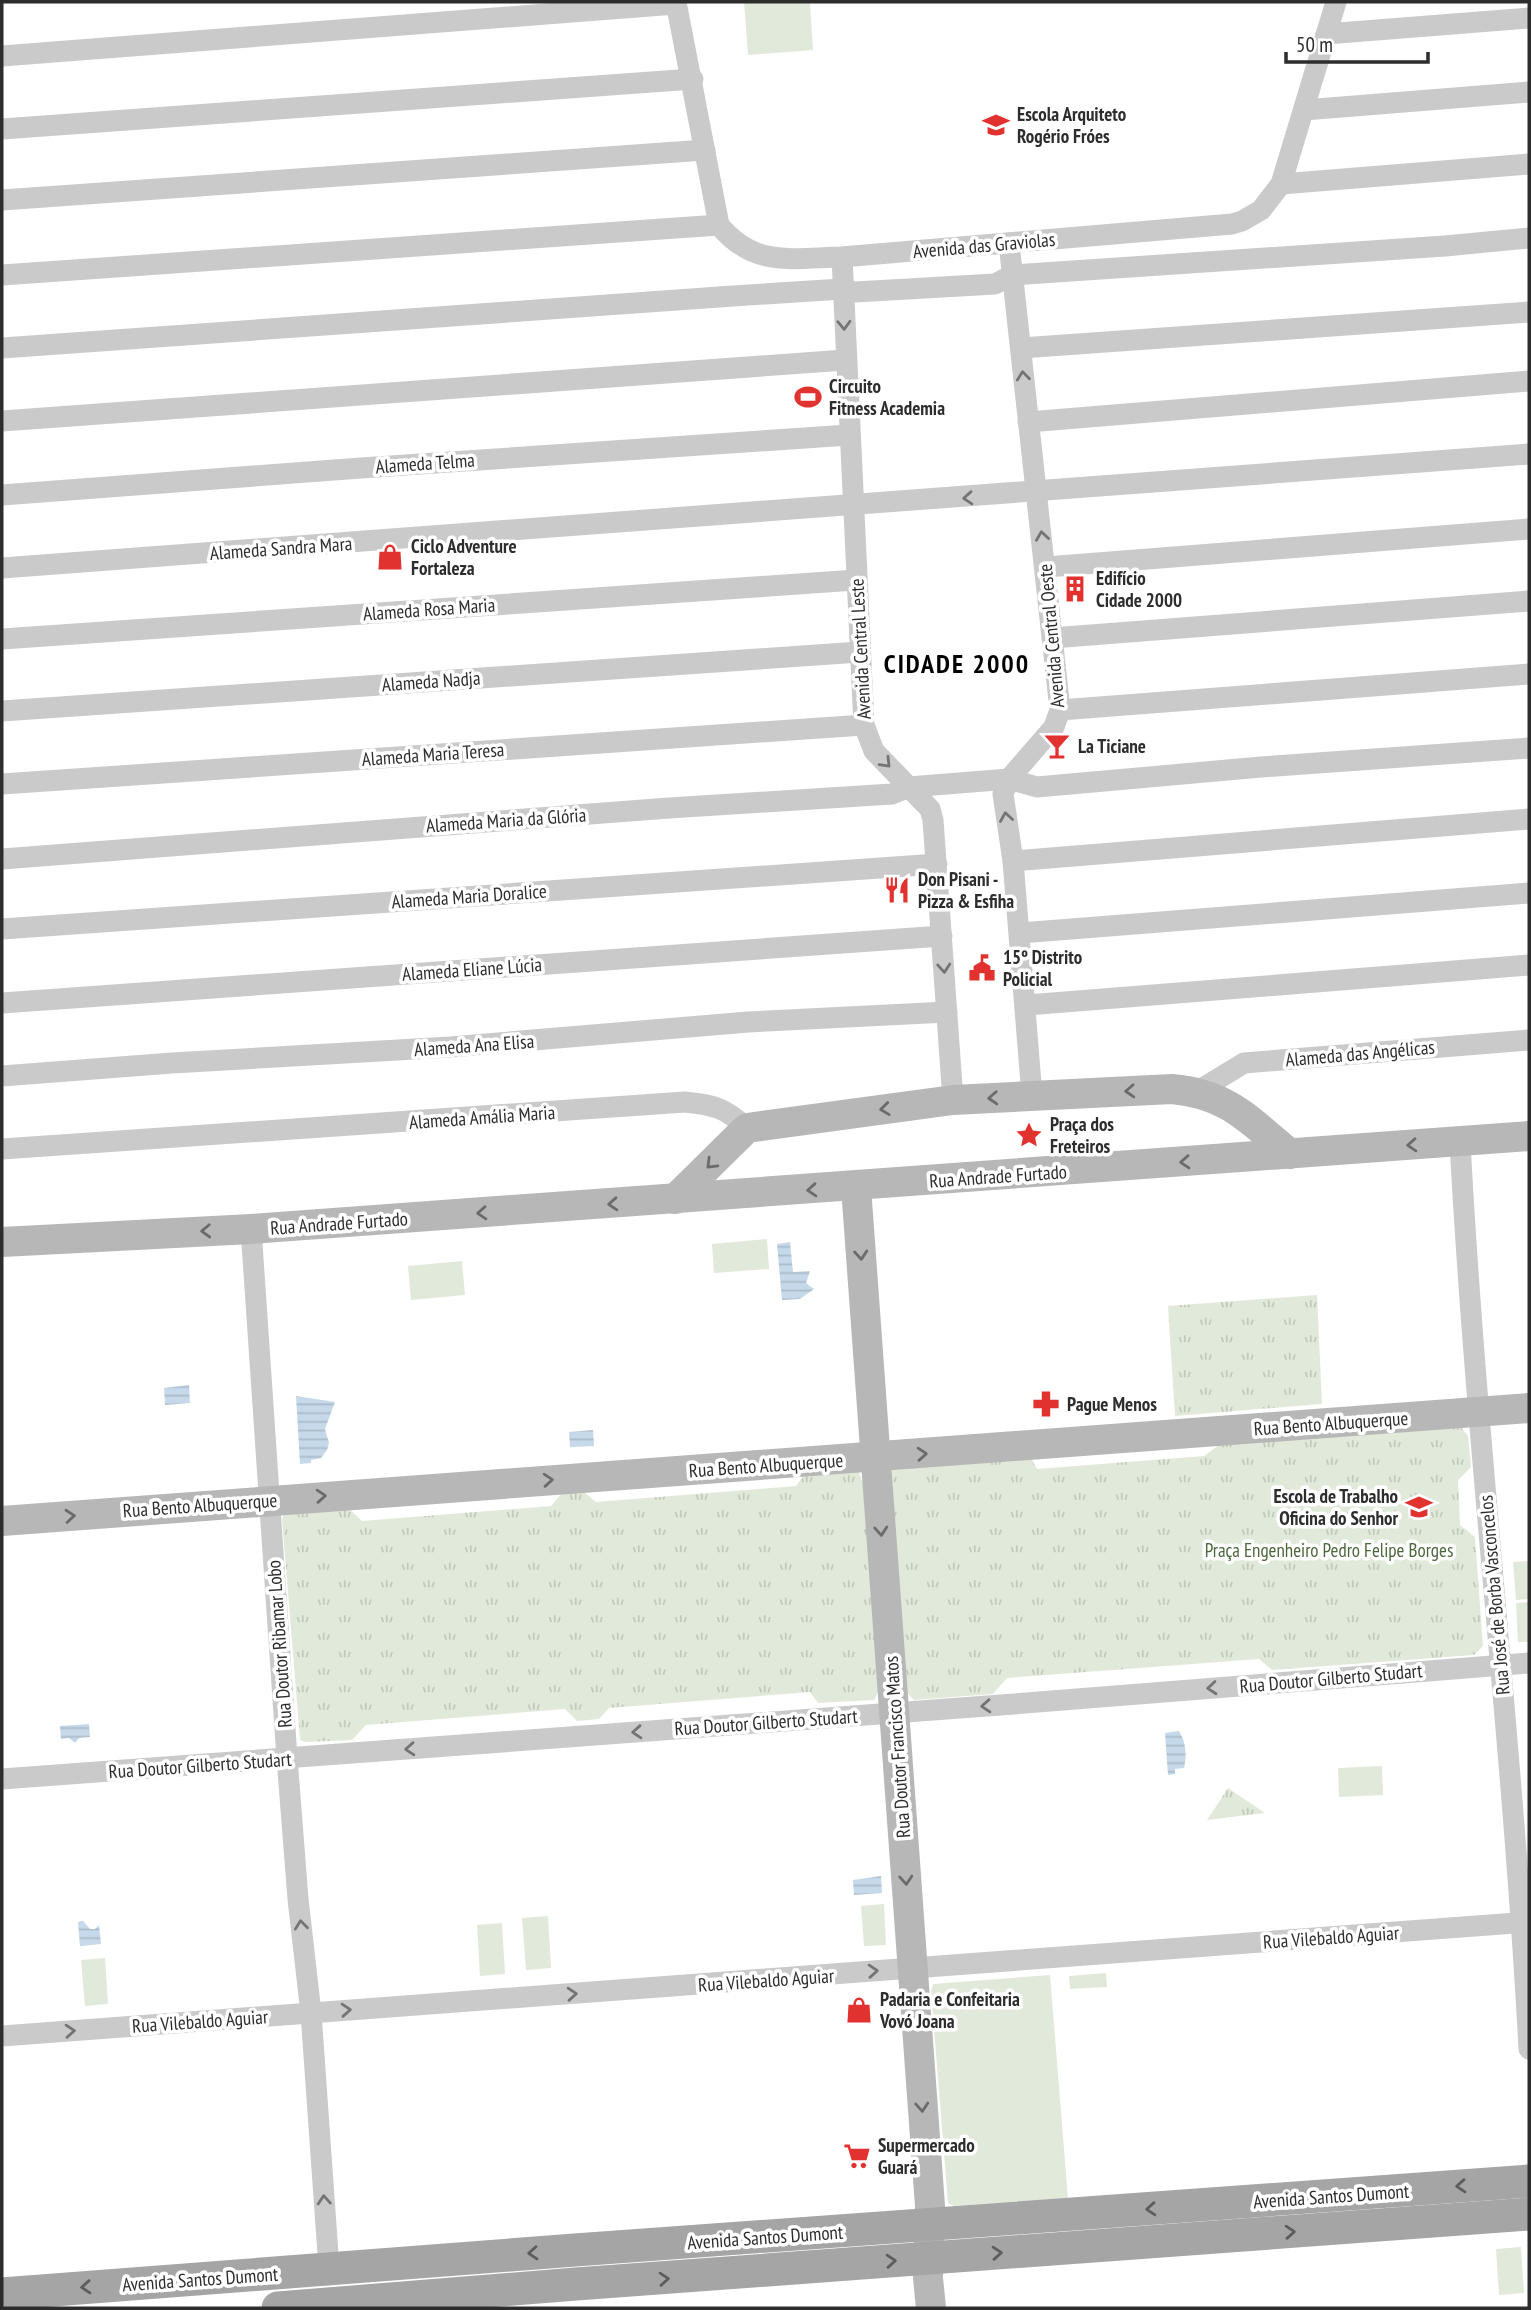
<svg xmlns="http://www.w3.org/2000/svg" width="1531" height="2310" font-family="'PT Sans Narrow',sans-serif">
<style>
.grass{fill:#e1eada}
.park{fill:url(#park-tufts)}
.water{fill:url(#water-rules)}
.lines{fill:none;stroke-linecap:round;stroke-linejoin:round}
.street{stroke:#cacaca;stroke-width:21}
.secondary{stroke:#b7b7b7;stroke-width:30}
.primary{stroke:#a5a5a5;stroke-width:33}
.oneway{stroke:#747474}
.oneway2{stroke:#6b6b6b}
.oneway3{stroke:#5d5d5d}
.labels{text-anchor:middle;stroke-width:7;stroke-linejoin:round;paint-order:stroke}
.poi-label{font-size:19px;font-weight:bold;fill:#2d2d2d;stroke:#fff;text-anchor:start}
.street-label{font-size:19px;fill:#2d2d2d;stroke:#fff}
.park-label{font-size:19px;fill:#4c673b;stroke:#fff}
.district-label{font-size:26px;font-weight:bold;letter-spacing:2px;fill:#000;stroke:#fff}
</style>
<defs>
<pattern id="park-tufts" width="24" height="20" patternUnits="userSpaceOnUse" patternTransform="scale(1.75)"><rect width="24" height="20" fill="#e1eada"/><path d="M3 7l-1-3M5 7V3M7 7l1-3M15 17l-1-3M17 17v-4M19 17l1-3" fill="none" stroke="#c1c9bb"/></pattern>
<pattern id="water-rules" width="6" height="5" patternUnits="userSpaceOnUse" patternTransform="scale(1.75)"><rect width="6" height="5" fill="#c6d9ea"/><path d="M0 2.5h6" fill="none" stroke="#aabbc9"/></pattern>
</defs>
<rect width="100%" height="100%" fill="#fff"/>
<g class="grass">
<polygon points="744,2 810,2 813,50 748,55"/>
<polygon points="767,1239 769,1269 714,1273 712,1244"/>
<polygon points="462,1261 465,1295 411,1300 408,1266"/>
<polygon points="1529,1561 1529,1599 1516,1600 1513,1562"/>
<polygon points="1529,1602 1529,1642 1518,1642 1516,1603"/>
<polygon points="1382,1766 1383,1795 1339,1797 1338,1768"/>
<polygon points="884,1904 886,1945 864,1946 861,1906"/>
<polygon points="548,1916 551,1968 526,1970 522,1918"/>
<polygon points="502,1923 505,1974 480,1976 477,1925"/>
<polygon points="105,1958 108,2004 85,2006 81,1960"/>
<polygon points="1106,1973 1107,1987 1070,1989 1069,1976"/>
<polygon points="1050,1975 1068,2198 954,2206 948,2203 931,1991 933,1984"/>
<polygon points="1521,2247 1524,2293 1499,2295 1496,2249"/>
</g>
<g class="park">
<polygon points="1317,1295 1322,1404 1175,1416 1168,1306"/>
<polygon points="1460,1426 1468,1436 1471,1467 1458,1480 1460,1525 1475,1537 1483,1646 1474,1655 1272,1670 1259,1659 1007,1678 993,1694 914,1700 906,1692 891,1471 897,1468 1030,1457 1037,1469 1204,1456 1223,1442"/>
<polygon points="859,1472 863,1484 878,1692 874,1700 818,1703 810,1692 609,1708 599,1719 577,1721 565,1709 366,1725 352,1740 305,1742 300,1740 282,1519 284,1514 347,1507 362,1521 551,1506 563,1492 583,1491 596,1502 796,1486 805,1474"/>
<polygon points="1228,1788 1265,1813 1207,1820"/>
</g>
<g class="water">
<polygon points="790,1242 793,1272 810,1271 806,1283 814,1289 800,1299 782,1300 777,1244"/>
<polygon points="189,1385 190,1403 165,1405 164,1388"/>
<polygon points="296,1396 335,1402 325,1429 329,1443 327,1450 321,1458 311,1460 311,1463 300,1464"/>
<polygon points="593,1430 594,1446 570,1447 569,1432"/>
<polygon points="89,1724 90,1737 79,1738 75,1743 69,1738 61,1739 60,1726"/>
<path d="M 1179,1731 C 1186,1742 1187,1755 1184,1768 L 1175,1769 L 1175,1774 L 1168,1775 L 1165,1733 Z"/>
<polygon points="881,1876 882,1893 854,1895 853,1880"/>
<polygon points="83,1921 90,1929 95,1929 99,1925 101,1944 80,1946 78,1922"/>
</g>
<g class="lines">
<g class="street">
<path d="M 676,2 L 719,225 C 754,268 792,258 842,257 L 1232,224 L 1242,221 L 1261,210 L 1281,184 L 1336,2"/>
<polyline points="1326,34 1529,18"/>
<polyline points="2,56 676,4"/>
<polyline points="1304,110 1529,92"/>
<polyline points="2,129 693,79"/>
<polyline points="1281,184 1529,164"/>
<polyline points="2,200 705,150"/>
<polyline points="1009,243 1060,710 1054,727 1009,779 1003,794 1013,861 1032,1096"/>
<polyline points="842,257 864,725 874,751 930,809 933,820 953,1100"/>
<polyline points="2,275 719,225"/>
<polyline points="2,348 733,296 842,289 855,292 995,284 1012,275 1445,246 1529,238"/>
<polyline points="1021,348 1529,312"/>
<polyline points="2,421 845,360"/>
<polyline points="1028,422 1529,381"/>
<polyline points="2,495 361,468 849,435"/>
<polyline points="1046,567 1529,529"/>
<polyline points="2,568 1529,454"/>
<polyline points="1052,638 1529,601"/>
<polyline points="2,639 856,580"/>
<polyline points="1060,710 1529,674"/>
<polyline points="2,711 860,652"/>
<polyline points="2,784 864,725"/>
<polyline points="2,859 669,808 892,794 909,787 1009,779 1037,787 1261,767 1529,748"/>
<polyline points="1013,861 1529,819"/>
<polyline points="2,929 937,864"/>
<polyline points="1020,933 1529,893"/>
<polyline points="2,1003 942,936"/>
<polyline points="1027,1005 1529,965"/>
<polyline points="2,1076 172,1063 450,1047 748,1022 947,1012"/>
<polyline points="1198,1091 1244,1063 1529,1040"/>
<path d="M 1460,1142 C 1476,1445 1513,1746 1529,2049"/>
<path d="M 2,1149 L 685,1102 C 715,1105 725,1108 747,1128"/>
<polyline points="251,1229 287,1758 298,1899 311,2013 329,2268"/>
<polyline points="2,1779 1014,1704 1529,1663"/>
<polyline points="2,2036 1529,1922"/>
</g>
<g class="secondary">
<polyline points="856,1187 930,2206 928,2278 931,2308"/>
<path d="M 675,1199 L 747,1128 L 953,1100 L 1172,1089 C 1228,1094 1249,1120 1290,1154"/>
<polyline points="2,1242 251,1229 1529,1136"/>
<polyline points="2,1521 1529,1408"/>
</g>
<g class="primary">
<polyline points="2,2294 575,2250 1529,2181"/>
<polyline points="278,2308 576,2284 1529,2214"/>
</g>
</g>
<defs><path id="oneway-chevron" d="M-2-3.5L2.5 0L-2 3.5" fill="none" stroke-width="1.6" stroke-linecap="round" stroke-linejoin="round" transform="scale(1.75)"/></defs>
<g class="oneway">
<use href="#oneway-chevron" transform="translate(844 325) rotate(88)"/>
<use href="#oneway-chevron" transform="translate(1023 376) rotate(-96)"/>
<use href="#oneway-chevron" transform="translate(968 498) rotate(176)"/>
<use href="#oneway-chevron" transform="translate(1042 536) rotate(-98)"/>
<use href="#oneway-chevron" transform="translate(886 763) rotate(46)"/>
<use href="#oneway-chevron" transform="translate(1006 817) rotate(-99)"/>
<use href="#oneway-chevron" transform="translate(944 968) rotate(86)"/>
<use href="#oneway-chevron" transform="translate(1212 1688) rotate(175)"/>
<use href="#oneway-chevron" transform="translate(986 1706) rotate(176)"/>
<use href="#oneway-chevron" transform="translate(637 1732) rotate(176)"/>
<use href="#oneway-chevron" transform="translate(410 1749) rotate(176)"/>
<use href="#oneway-chevron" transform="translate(301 1925) rotate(-96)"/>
<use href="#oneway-chevron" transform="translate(873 1971) rotate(-4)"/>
<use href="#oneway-chevron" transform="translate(572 1994) rotate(-4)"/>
<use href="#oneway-chevron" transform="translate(346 2010) rotate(-4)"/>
<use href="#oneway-chevron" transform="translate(70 2031) rotate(-4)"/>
<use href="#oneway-chevron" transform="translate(324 2200) rotate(-94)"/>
</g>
<g class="oneway2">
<use href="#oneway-chevron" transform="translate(1130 1091) rotate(177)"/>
<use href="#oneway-chevron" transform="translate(993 1098) rotate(177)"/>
<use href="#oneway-chevron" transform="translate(885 1109) rotate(173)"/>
<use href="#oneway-chevron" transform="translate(1412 1145) rotate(176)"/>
<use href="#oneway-chevron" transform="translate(1185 1162) rotate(176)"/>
<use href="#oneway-chevron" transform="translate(711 1164) rotate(135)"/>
<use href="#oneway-chevron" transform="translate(812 1190) rotate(176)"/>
<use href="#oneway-chevron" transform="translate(613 1204) rotate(176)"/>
<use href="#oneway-chevron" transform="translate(482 1213) rotate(176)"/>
<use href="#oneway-chevron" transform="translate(206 1231) rotate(178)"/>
<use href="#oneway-chevron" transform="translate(861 1255) rotate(85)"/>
<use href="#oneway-chevron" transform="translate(922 1454) rotate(-4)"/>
<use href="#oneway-chevron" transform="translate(548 1480) rotate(-4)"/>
<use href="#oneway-chevron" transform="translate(321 1496) rotate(-4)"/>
<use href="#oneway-chevron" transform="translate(70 1516) rotate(-5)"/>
<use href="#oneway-chevron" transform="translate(881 1531) rotate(86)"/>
<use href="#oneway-chevron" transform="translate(906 1880) rotate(86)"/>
<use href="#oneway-chevron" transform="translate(922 2107) rotate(86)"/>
</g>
<g class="oneway3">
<use href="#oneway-chevron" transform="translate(1461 2186) rotate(176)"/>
<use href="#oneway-chevron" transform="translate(1151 2209) rotate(176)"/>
<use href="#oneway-chevron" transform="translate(1290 2232) rotate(-4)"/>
<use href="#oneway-chevron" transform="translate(533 2253) rotate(176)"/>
<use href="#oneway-chevron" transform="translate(997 2253) rotate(-4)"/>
<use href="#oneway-chevron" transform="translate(891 2261) rotate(-4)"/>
<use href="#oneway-chevron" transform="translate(664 2279) rotate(-4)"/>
<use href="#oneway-chevron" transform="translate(86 2287) rotate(176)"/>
</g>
<defs>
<g id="school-bare" transform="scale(2.1)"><path d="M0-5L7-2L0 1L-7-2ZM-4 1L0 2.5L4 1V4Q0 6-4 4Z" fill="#e23230" stroke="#fff" stroke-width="2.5" paint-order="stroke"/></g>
<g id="stadium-bare" transform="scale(2.1)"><path d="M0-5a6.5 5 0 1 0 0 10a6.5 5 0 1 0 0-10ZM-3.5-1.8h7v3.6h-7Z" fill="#e23230" stroke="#fff" stroke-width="2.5" paint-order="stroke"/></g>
<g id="shop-bare" transform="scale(2.1)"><path d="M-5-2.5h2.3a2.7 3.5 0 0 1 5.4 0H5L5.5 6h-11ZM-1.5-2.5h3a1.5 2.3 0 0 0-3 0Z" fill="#e23230" stroke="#fff" stroke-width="2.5" paint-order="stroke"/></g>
<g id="building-bare" transform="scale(2.1)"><path d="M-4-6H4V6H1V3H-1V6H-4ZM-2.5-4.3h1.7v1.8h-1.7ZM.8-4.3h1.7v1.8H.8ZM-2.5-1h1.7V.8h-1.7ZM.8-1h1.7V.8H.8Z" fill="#e23230" stroke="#fff" stroke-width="2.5" paint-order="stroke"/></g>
<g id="bar-bare" transform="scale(2.1)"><path d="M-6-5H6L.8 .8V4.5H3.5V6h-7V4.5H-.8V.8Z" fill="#e23230" stroke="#fff" stroke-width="2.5" paint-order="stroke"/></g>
<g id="restaurant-bare" transform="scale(2.1)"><path d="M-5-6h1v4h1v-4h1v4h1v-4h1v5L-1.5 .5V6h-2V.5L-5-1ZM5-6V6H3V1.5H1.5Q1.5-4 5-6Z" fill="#e23230" stroke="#fff" stroke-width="2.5" paint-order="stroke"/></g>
<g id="civic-bare" transform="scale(2.1)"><path d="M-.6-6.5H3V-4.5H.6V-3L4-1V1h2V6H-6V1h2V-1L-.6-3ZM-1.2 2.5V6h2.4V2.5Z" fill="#e23230" stroke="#fff" stroke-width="2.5" paint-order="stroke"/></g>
<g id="sight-bare" transform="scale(2.1)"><path d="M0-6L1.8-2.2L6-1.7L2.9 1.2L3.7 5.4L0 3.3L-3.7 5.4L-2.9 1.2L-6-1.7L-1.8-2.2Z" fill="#e23230" stroke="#fff" stroke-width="2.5" paint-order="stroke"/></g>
<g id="pharmacy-bare" transform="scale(2.1)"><path d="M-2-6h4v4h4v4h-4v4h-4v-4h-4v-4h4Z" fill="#e23230" stroke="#fff" stroke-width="2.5" paint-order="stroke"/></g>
<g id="supermarket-bare" transform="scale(2.1)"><path d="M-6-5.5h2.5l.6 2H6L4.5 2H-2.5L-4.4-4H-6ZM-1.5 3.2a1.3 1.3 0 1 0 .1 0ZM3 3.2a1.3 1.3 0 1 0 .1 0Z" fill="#e23230" stroke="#fff" stroke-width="2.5" paint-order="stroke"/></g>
</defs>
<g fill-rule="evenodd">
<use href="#school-bare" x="996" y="125"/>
<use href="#stadium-bare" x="808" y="397"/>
<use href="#shop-bare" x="390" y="557"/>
<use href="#building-bare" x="1075" y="589"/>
<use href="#bar-bare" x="1057" y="746"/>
<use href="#restaurant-bare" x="897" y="890"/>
<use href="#civic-bare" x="982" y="968"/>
<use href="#sight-bare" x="1029" y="1135"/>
<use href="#pharmacy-bare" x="1046" y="1404"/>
<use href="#school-bare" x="1419" y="1507"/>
<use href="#shop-bare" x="859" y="2010"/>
<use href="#supermarket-bare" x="857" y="2156"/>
</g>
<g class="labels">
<g class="poi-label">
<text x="1017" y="121">Escola Arquiteto<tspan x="1017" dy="22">Rogério Fróes</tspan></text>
<text x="829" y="393">Circuito<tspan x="829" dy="22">Fitness Academia</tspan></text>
<text x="411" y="553">Ciclo Adventure<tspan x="411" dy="22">Fortaleza</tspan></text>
<text x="1096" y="585">Edifício<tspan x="1096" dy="22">Cidade 2000</tspan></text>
<text x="1078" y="753">La Ticiane</text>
<text x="918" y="886">Don Pisani -<tspan x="918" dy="22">Pizza &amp; Esfiha</tspan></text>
<text x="1003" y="964">15º Distrito<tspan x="1003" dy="22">Policial</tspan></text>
<text x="1050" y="1131">Praça dos<tspan x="1050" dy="22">Freteiros</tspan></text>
<text x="1067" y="1411">Pague Menos</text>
<text x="1398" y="1503" text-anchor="end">Escola de Trabalho<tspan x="1398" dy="22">Oficina do Senhor</tspan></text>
<text x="880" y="2006">Padaria e Confeitaria<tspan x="880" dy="22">Vovó Joana</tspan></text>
<text x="878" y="2152">Supermercado<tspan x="878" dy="22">Guará</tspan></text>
</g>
<g class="street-label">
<text transform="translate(984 245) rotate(-5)" y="7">Avenida das Graviolas</text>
<text transform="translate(425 463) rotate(-4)" y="7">Alameda Telma</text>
<text transform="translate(281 548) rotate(-4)" y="7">Alameda Sandra Mara</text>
<text transform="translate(429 609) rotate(-4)" y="7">Alameda Rosa Maria</text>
<text transform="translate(1051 636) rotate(-95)" y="7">Avenida Central Oeste</text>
<text transform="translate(860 649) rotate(-93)" y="7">Avenida Central Leste</text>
<text transform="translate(431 681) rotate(-4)" y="7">Alameda Nadja</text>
<text transform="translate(433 754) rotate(-4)" y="7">Alameda Maria Teresa</text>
<text transform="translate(506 820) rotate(-4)" y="7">Alameda Maria da Glória</text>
<text transform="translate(469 896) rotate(-4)" y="7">Alameda Maria Doralice</text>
<text transform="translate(472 969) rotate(-4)" y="7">Alameda Eliane Lúcia</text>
<text transform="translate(474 1045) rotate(-4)" y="7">Alameda Ana Elisa</text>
<text transform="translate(1360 1053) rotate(-5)" y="7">Alameda das Angélicas</text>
<text transform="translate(482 1117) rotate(-4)" y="7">Alameda Amália Maria</text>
<text transform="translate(998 1176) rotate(-4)" y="7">Rua Andrade Furtado</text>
<text transform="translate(339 1223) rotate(-4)" y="7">Rua Andrade Furtado</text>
<text transform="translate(1331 1423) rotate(-4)" y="7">Rua Bento Albuquerque</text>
<text transform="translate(766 1465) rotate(-4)" y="7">Rua Bento Albuquerque</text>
<text transform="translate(200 1505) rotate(-4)" y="7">Rua Bento Albuquerque</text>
<text transform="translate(1494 1595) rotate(-95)" y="7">Rua José de Borba Vasconcelos</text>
<text transform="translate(279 1644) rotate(-94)" y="7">Rua Doutor Ribamar Lobo</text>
<text transform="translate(1331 1678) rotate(-5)" y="7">Rua Doutor Gilberto Studart</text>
<text transform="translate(766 1722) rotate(-4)" y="7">Rua Doutor Gilberto Studart</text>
<text transform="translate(897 1747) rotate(-94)" y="7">Rua Doutor Francisco Matos</text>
<text transform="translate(200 1765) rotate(-4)" y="7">Rua Doutor Gilberto Studart</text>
<text transform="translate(1331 1937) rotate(-4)" y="7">Rua Vilebaldo Aguiar</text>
<text transform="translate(766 1980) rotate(-4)" y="7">Rua Vilebaldo Aguiar</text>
<text transform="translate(200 2021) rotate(-4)" y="7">Rua Vilebaldo Aguiar</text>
<text transform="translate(1331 2196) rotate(-4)" y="7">Avenida Santos Dumont</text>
<text transform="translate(765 2237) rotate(-4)" y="7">Avenida Santos Dumont</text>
<text transform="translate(200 2279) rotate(-4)" y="7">Avenida Santos Dumont</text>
</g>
<g class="park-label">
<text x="1329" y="1557">Praça Engenheiro Pedro Felipe Borges</text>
</g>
<g class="district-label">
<text x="957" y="673">CIDADE 2000</text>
</g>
</g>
<rect width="1531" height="2310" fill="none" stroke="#2d2d2d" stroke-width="7"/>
<path d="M1286 52v10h142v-10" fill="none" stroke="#2d2d2d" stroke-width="3.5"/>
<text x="1296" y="52" font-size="21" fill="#2d2d2d" stroke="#ffffff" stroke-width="5" paint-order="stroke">50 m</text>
</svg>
